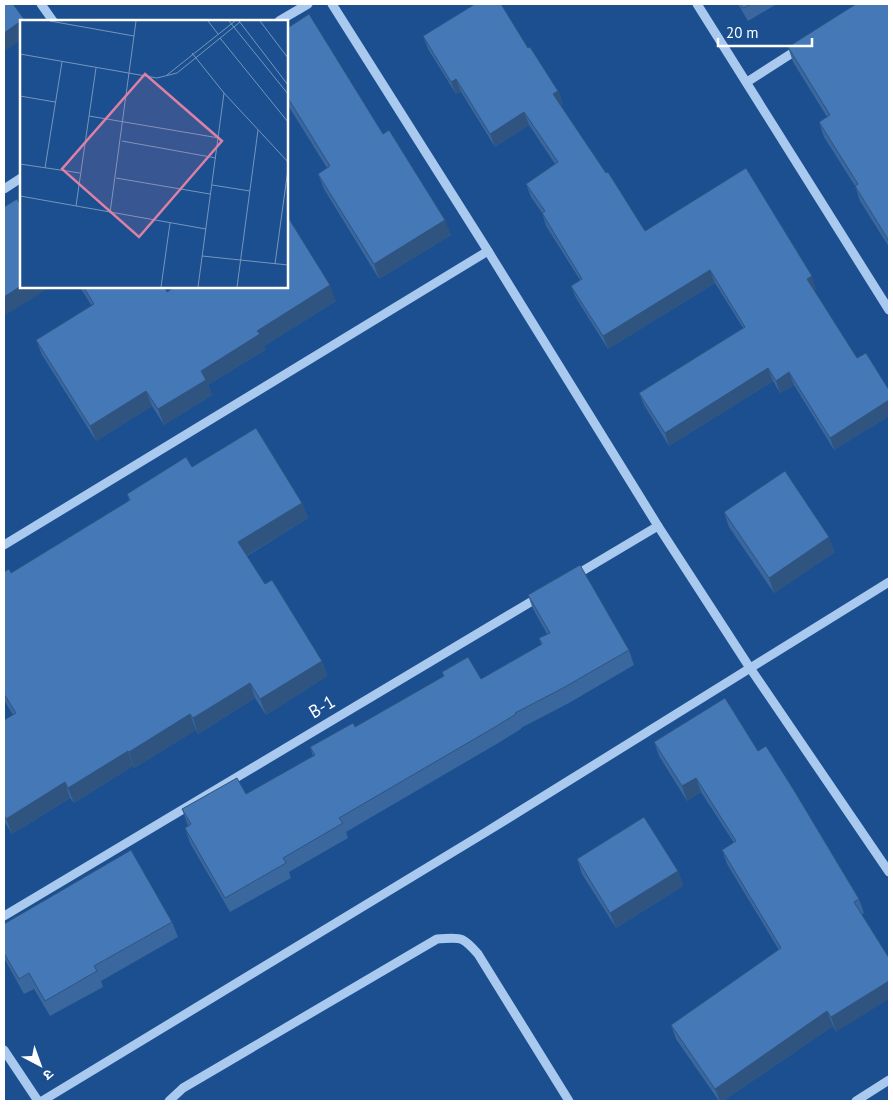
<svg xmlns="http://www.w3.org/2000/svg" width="893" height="1105" font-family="'PT Sans','Noto Sans Devanagari',sans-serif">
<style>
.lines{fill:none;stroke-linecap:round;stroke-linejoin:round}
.minor{stroke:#a9c9ee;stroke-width:9}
.wall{fill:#3a679d}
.shaded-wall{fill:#305480}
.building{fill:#4478b7;stroke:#305480}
.labels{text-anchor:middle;stroke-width:4;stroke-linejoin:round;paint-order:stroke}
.street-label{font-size:18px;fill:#fff;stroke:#1b4f8f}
.inset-road{fill:none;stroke:#7695bc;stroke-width:1}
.view{fill:#dd80a5;fill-opacity:0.15;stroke:#dd80a5;stroke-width:2.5}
.inset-edge{fill:none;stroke:#fff;stroke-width:2.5}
</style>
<rect width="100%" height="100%" fill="#1b4f8f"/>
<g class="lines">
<g class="minor">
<polyline points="41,4 53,21"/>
<polyline points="332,4 488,251 658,526 750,668 889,872"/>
<polyline points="697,4 889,310"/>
<polyline points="279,21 308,4"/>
<polyline points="747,82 800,48"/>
<polyline points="4,189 21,178"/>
<polyline points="4,545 488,251"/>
<polyline points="574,576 658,526"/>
<polyline points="4,916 539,597"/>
<polyline points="4,1050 38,1101"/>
<polyline points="42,1101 486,832 889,582"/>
<path d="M 169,1101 L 183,1088 L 437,939 C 461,938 461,935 478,954 L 569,1101"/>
<polyline points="856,1101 889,1080"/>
</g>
</g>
<g class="wall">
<polygon points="738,4 777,4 748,21"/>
<polygon points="889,4 889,247 860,201 855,186 824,137 819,122 827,117 793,62 788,47"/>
<polygon points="286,29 383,134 451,235 379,279 324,189 318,174 327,168 286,102"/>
<polygon points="423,36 528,48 558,91 563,104 560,105 645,231 816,289 814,290 857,358 889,390 889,416 834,450 794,385 780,393 773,381 669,446 644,405 639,393 743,328 715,283 608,349 576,298 571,286 580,280 546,226 542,213 531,197 526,184 555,164 529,125 495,147 461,92 456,94 428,49"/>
<polygon points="79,286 164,286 167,292 336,301 264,346 265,350 208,385 212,395 164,425 152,406 96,441 42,355 36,340 92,306"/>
<polygon points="192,467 302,503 308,518 247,556 265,584 322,661 327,676 266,715 255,698 198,734 196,730 134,768 133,766 74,803 70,798 12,834 4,821 4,720 13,715 4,700 4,572 11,573 129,501 127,494"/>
<polygon points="724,512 835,552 774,593 729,527"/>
<polygon points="528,595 629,650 634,665 569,703 521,728 521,729 500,742 346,832 348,838 289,872 291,878 230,912 190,843 185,828 188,826 182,809 246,794 313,756 310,747 355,727 444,677 442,672 481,679 541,645 539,638 547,634 533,609"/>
<polygon points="654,742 758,751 859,899 864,913 862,914 836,1032 833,1026 723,1101 719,1101 676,1039 671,1025 779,950 727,864 722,850 734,843 701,792 687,801 659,756"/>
<polygon points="577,859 678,871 683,886 616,928 582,874"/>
<polygon points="172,922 178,937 101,981 103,987 50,1016 34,989 24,994 4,958 4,924"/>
</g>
<g class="shaded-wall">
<polygon points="24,19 24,21 21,21 21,40 4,52 4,33"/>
<polygon points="456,79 461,92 456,94 451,82"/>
<polygon points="558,91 563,104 557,107 553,94"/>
<polygon points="524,112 529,125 495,147 490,134"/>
<polygon points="445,220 451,235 379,279 374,264"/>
<polygon points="710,270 715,283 608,349 603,336"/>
<polygon points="812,276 816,289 812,292 807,279"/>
<polygon points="330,285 336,301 264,346 265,350 208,385 212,395 164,425 158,409 201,371 257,331"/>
<polygon points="21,286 52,286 4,316 4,297"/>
<polygon points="768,368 773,381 669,446 665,433"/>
<polygon points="789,372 794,385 780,393 776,381"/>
<polygon points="146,391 152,406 96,441 90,426"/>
<polygon points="889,400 889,416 834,450 830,438"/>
<polygon points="302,503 308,518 244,557 238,542"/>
<polygon points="829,537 835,552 774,593 769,578"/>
<polygon points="322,661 327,676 266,715 260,699"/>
<polygon points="250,683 255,698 198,734 193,718"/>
<polygon points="190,714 196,730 134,768 129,752"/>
<polygon points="128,751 133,766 74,803 68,788"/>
<polygon points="696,778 701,792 687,801 682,786"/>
<polygon points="65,782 70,798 12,834 6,819"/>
<polygon points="678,871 683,886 616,928 610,913"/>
<polygon points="889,981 889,999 836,1032 831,1017"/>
<polygon points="827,1011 833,1026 723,1101 720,1101 715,1089"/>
</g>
<g class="building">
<polygon points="4,4 13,4 24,19 4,33"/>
<polygon points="475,4 501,4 528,48 530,47 558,91 553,94 606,173 608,172 645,231 746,168 812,276 807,279 857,358 866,353 889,390 889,400 830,438 789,372 776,381 768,368 665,433 639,393 745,327 710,270 603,336 571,286 582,279 542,213 545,211 526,184 558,162 524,112 490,134 456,79 451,82 423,36"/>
<polygon points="741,4 751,4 743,8"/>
<polygon points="856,4 889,4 889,241 855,186 858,184 819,122 830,115 788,47"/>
<polygon points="309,14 383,134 389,130 445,220 374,264 318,174 330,166 286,95 286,29"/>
<polygon points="17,199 21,206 21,286 4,297 4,207"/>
<polygon points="286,214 330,285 257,331 260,334 201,371 206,380 158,409 146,391 90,426 36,340 94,304 83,286 164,286 167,292 176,286 286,286"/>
<polygon points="256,428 302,503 238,542 265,584 272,580 322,661 260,699 250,683 193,718 190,714 129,752 128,751 68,788 65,782 6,819 4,815 4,720 16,713 4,694 4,572 9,569 11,573 130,500 127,494 186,457 192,467"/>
<polygon points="785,471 829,537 769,578 724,512"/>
<polygon points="580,565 629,650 563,688 515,713 516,714 495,727 339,818 343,823 283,858 286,863 225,898 185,828 191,824 182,809 237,778 246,794 315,755 310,747 353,723 355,727 444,676 442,672 468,657 481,679 542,644 539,638 550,633 528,595"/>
<polygon points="725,698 758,751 766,746 795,792 859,899 854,902 889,958 889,981 831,1017 827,1011 715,1089 671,1025 781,948 722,850 736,841 696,778 682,786 654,742"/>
<polygon points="644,817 678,871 610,913 577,859"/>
<polygon points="131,850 172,922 94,966 97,971 45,1001 29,973 19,979 4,953 4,924"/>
</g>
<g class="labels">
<g class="street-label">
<text transform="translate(322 707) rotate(-31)" y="6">B-1</text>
</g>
</g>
<g transform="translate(20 20)">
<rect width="268" height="268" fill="#1b4f8f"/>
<path class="inset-road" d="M 30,1 L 114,16M 188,1 L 198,14M 209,1 L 268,74M 219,1 L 268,65M 240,1 L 268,38M 200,18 L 268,102M 172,33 L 204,73 L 268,142M 0,34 L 137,58 L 157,53 L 220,2M 147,55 L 215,1M 0,76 L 35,82M 69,96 L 199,118M 102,121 L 196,138M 0,144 L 60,153M 25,148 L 42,42M 96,158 L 190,174M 192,165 L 230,171M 0,176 L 186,209M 56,186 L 76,48M 90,193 L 116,1M 182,236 L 268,245M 255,244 L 268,149M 141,267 L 150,203M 178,267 L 204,73M 217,267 L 238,110"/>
<path class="view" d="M 125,54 L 202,121 L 119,217 L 42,149 Z"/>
<rect width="268" height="268" class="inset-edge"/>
</g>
<rect width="893" height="1105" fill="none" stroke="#ffffff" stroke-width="10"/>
<g transform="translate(40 1065) rotate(139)" stroke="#1b4f8f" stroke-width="4" paint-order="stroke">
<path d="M0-4L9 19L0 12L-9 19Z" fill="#ffffff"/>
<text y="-8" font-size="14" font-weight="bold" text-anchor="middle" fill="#ffffff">उ</text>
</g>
<path d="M718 38v8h94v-8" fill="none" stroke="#ffffff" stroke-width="2.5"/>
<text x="726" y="38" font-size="15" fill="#ffffff" stroke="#1b4f8f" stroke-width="4" paint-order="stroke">20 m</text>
</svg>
